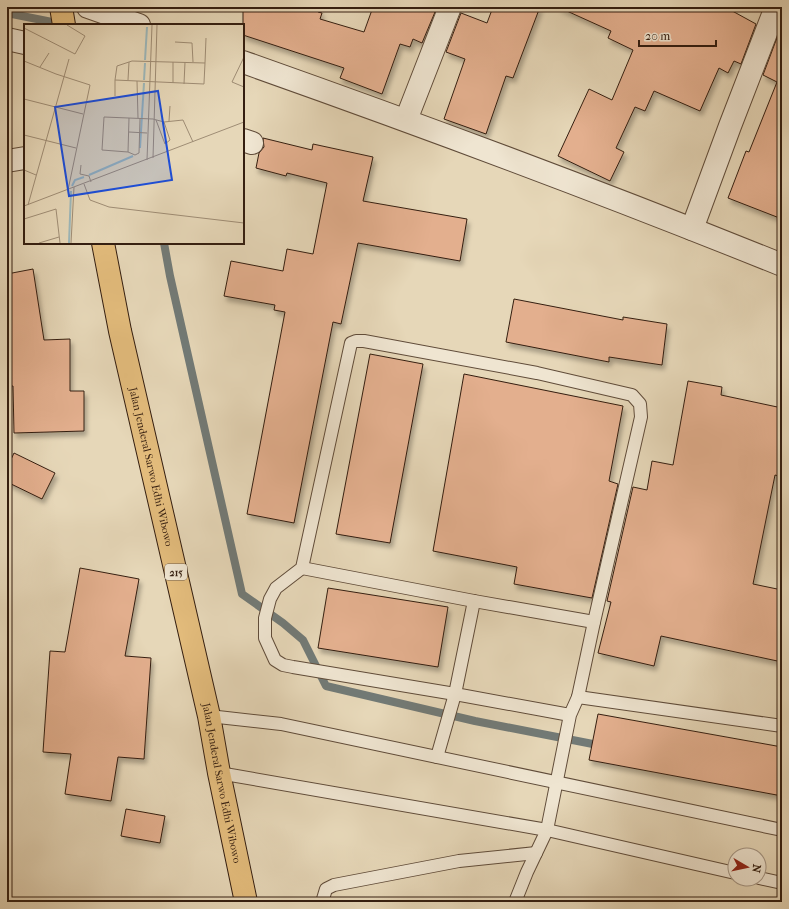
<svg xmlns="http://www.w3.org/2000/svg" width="789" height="909" font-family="'IM FELL French Canon',serif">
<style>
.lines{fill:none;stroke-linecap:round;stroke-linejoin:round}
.stream{stroke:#727a76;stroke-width:8}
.building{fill:#e3af8e;stroke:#341e10;filter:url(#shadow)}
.service-casing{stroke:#604c3a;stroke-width:14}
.minor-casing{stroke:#604c3a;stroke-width:24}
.primary-casing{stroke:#341e10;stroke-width:24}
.service{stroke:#efe5d1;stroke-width:12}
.minor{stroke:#efe5d1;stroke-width:22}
.primary{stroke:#e3bc7c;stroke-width:22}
.labels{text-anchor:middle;stroke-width:3;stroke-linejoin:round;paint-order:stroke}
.shield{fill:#efe5d1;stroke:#6c5a4a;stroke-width:1}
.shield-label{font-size:10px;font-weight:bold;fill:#341e10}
.street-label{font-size:11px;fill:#341e10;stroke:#efe5d1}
.inset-river{fill:none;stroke:#9cb7ba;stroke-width:2}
.inset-road{fill:none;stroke:#9f8d75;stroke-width:1}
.view{fill:#1d4ed8;fill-opacity:0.15;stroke:#1d4ed8;stroke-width:2}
.inset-edge{fill:none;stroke:#341e10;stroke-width:2}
</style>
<defs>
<filter id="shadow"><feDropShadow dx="2.5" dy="4.5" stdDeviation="2" flood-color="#0004"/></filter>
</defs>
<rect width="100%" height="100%" fill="#e6d7b8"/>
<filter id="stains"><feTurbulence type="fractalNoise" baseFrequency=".005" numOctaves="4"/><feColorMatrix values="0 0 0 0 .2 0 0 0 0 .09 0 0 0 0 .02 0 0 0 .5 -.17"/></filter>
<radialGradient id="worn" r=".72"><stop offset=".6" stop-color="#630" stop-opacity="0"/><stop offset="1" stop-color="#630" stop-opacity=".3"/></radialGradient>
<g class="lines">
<g class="stream">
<polyline points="7,13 62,24"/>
<polyline points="164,243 170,276 242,594 283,623 303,640 326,686 475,721 603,746"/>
</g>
</g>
<g class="building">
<polygon points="243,7 320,7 318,12 322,13 320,19 364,32 373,7 420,7 435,12 422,43 413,39 410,47 400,44 382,94 340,78 344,68 243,35"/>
<polygon points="493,7 540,7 513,78 506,76 486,134 444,119 465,59 446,52 461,13 487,23"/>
<polygon points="558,7 725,7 756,24 741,64 734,61 728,73 719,68 700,111 654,91 645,111 635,107 616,148 624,152 610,181 558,156 589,89 612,100 633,50 608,38 611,31"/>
<polygon points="778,35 782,37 782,219 728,198 746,151 749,152 777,82 763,75"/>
<polygon points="263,138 312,150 313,144 373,157 363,201 467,219 460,261 358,243 341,324 333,322 294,523 247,514 285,312 274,310 275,305 224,296 231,261 283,271 287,249 313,254 327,183 287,173 286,176 256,168 259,153 264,147"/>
<polygon points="33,269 44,340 70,339 70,391 84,391 84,431 14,433 13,386 10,386 7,274"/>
<polygon points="514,299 623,320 623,317 667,324 662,365 609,357 609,362 506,342"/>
<polygon points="370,354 423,364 390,543 336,534"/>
<polygon points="464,374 623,406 609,481 618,484 592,598 514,584 517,567 433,551"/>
<polygon points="688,381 722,387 721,395 782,408 782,477 775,475 753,584 782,590 782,662 661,636 654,666 598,653 611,602 607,601 633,487 647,490 652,461 673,465"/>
<polygon points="14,453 55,473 42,499 7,482 7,468"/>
<polygon points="80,568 139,579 125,656 151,658 144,759 118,757 111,801 65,794 71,754 43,752 50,651 65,652"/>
<polygon points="328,588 448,607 438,667 318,648"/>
<polygon points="598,714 782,747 782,796 589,760"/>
<polygon points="126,809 165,816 160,843 121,836"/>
</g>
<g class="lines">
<g class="service-casing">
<g id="service">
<polyline points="302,568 474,601 594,622"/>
<polyline points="578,697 782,726"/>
<polyline points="209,716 281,724 782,830"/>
<polyline points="437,757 455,694 474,601"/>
<polyline points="219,773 547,830 735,873"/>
<polyline points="759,878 782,883"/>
<polyline points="324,902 323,899 326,889 334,885 459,861 536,853"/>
<polyline points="515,902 527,872 547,830 570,715 578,697 594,622 641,417 640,404 632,395 537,373 364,341 356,341 351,343 302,568 276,588 270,599 265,618 265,638 275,660 283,665 293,667 455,694 570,715"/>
</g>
</g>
<g class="minor-casing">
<g id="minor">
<polyline points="88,7 139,25"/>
<polyline points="7,39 25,43"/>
<path d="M 243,62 C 424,126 604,193 782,265"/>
<polyline points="406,120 450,7"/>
<polyline points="243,140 252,143"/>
<polyline points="7,161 25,158"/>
<polyline points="692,229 730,126 776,7"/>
</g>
</g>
<g class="primary-casing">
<g id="primary">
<polyline points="61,7 64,25"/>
<path id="s1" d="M 103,243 L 120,331 L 209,716 L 219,773 L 246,902"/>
</g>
</g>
<use href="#service" class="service"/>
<use href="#minor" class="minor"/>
<use href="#primary" class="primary"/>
</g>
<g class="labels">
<rect class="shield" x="165" y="564" width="22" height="16" rx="3"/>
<g class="shield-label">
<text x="176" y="576">215</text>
</g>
<g class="street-label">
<text dy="4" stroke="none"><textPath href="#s1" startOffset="229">Jalan Jenderal Sarwo Edhi Wibowo</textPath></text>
<text dy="4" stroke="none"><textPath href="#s1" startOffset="553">Jalan Jenderal Sarwo Edhi Wibowo</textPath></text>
</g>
</g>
<g transform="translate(24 24)">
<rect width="220" height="220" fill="#e6d7b8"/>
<path class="inset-river" d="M 121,36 L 123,3M 120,56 L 121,39M 116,124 L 120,59M 65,151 L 109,132M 48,162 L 51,156 L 60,153M 45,219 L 47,167"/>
<path class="inset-road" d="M 0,4 L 51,30 L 61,12 L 43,1M 151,18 L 168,19 L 169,38M 220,33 L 208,58 L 220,63M 0,37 L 32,50 L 66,61 L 44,166M 181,39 L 108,37 L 93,42 L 91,56 L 180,60 L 180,59 L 181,39 L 182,14M 16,43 L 25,29M 104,56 L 105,38M 113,57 L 114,94M 149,59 L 149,38M 160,60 L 161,38M 91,72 L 91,56M 0,75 L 59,90M 116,95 L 115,129 L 111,131 L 104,128 L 78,126 L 80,93 L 129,95 L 140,98 L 146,116 L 141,120 L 132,96M 145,97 L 146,82M 140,98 L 159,96 L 169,118M 105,108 L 123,109M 0,111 L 52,124M 104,128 L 105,94M 129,134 L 133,1M 123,136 L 128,1M 57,141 L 56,150 L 65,152 L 67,158M 0,146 L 12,151M 60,160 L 66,176 L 85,183 L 220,199M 4,181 L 45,35M 0,182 L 220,98M 0,195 L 32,185 L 36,219M 15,219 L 35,213M 47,219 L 50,163"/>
<path class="view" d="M 134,67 L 148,156 L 45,172 L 31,83 Z"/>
<rect width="220" height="220" class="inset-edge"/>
</g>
<rect width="789" height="909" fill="none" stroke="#e6d7b8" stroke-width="24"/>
<rect x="8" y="8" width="773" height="893" fill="none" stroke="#341e10" stroke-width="2"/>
<rect x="12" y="12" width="765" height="885" fill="none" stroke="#341e10"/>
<g transform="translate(747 867) rotate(99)"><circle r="19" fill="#efe5d1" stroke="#a49584"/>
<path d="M0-3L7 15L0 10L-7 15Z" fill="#8f2418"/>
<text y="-6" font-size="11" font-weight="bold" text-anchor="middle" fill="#341e10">N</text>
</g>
<path d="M639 40v6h77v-6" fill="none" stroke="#341e10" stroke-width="2"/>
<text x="645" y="40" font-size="12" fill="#341e10" stroke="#efe5d1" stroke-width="3" paint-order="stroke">20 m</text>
<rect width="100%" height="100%" filter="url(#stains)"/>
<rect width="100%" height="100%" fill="url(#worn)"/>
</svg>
